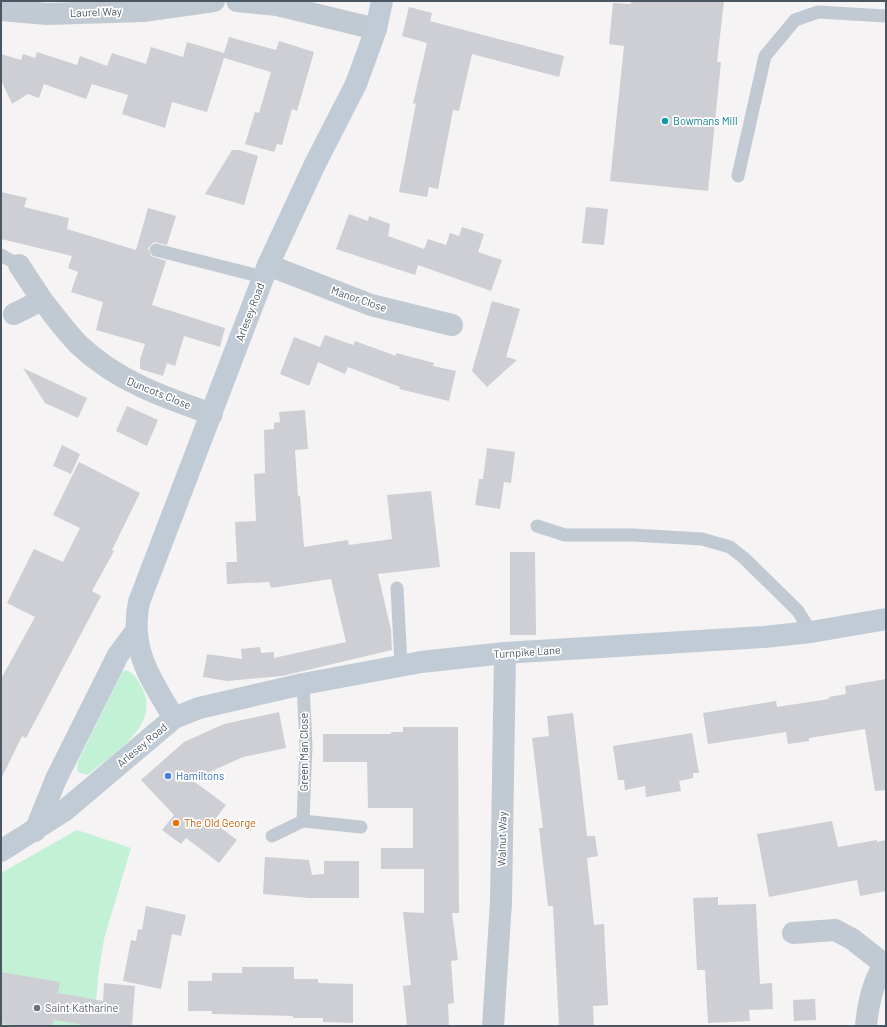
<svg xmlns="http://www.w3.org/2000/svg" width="887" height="1027" font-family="Barlow,sans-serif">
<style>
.green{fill:#c3f1d5}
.building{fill:#cdcfd5}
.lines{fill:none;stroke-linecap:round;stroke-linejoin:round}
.lane{stroke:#c1cad2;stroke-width:13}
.street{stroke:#c1cad2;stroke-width:22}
.secondary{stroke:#c1cbd6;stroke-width:22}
.culture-dot{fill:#0f9aa8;stroke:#fff;stroke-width:1.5}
.shop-dot{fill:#3f7fe0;stroke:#fff;stroke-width:1.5}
.food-dot{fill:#e8710a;stroke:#fff;stroke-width:1.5}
.worship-dot{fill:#6b7280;stroke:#fff;stroke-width:1.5}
.labels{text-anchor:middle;stroke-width:3.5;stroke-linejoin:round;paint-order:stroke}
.street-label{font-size:11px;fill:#4a5661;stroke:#fff}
.culture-label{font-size:11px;fill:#0d838f;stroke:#fff;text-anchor:start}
.shop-label{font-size:11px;fill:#366cbe;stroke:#fff;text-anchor:start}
.food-label{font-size:11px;fill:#c56008;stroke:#fff;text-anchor:start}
.worship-label{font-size:11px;fill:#5b616d;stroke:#fff;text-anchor:start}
</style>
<rect width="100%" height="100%" fill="#f5f3f3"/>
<g class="green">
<path d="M 126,670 C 135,674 138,680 142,688 C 162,725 112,755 87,775 L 78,772 L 77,766 L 79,759 L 122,672 Z"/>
<polygon points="77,830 131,848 104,939 98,977 94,1026 1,1026 1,873"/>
</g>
<g class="building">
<polygon points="631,1 724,1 717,62 721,62 708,191 610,181 624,46 609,44 613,3 631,4"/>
<polygon points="409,7 432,13 430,21 564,56 559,77 472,54 459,111 453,110 438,189 429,187 427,197 399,192 416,103 413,104 427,43 402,36"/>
<polygon points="229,37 276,50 279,41 314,52 297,111 292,109 282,145 277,144 274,152 245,144 255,112 259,113 271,72 224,58 207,112 172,102 165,128 122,114 128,95 92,84 86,99 44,84 39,98 28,94 12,104 1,80 1,54 21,60 23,54 35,58 37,52 77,65 80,56 107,66 112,53 146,64 151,47 183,57 187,42 224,53"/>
<polygon points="232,150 239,150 258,156 244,205 205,194"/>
<polygon points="1,192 27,198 24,207 69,218 67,229 136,250 148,208 176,216 167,245 154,242 148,248 151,256 166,261 152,305 225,328 220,347 184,336 175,366 167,363 163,376 140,369 140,360 145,344 96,330 103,302 71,292 78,272 68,268 72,256 1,239"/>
<polygon points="586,207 608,209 604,245 582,243"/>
<polygon points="349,214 368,221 369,216 390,224 388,236 424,249 420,259 428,239 446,245 450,233 459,236 462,227 484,234 478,252 502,260 491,291 418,265 415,275 336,249"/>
<polygon points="492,301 520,309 506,357 517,360 487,387 472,371"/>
<polygon points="325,335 353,345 355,341 396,356 396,353 434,363 433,366 456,371 449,401 399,389 400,387 348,367 345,374 318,362 309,386 280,374 294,337 320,347"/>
<polygon points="23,368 87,398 78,418 45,403"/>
<polygon points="127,406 158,420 147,446 116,431"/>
<polygon points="305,410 308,449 295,450 298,496 300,496 304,547 348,540 349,545 392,539 387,495 431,491 440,567 378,574 391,630 392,650 282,676 227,681 203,677 207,654 242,659 241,649 260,647 261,653 274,652 274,658 346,642 331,579 271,588 269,582 227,584 226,562 237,562 235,522 256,521 254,474 265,473 264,430 274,429 274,423 280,422 279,412"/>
<polygon points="62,445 80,454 71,474 53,466"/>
<polygon points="487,448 515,452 511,483 504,482 500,509 475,505 479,479 483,479"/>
<polygon points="79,462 140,493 112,550 114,551 92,591 101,596 26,738 22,736 1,779 1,679 35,617 7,603 34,549 63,562 80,528 53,515"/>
<polygon points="510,552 535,552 536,635 510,635"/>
<polygon points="886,679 886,790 875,791 865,729 809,738 809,741 788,744 786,732 708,744 703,713 776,701 777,707 829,699 829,697 846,694 845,686"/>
<polygon points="279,712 286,748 243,757 192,780 226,805 213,822 237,840 219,863 186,838 181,844 162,830 174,815 141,780 184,742 224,724"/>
<polygon points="573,713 587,836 595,836 598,856 587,858 594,925 604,924 608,1005 593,1006 594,1026 559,1026 553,906 548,906 539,828 543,828 532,738 549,736 547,716"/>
<polygon points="403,727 458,727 459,913 452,913 458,960 451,961 454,1003 448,1004 449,1026 407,1026 403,986 411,985 403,912 424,913 424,869 381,869 381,848 413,848 413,808 368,808 367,762 323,762 323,734 391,734 391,732 403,732"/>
<polygon points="692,733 699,773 693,773 693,778 679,781 681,791 646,797 645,786 625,790 624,780 618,780 613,746"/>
<polygon points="832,821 838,847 877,840 877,842 886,840 886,891 860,896 857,880 769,897 757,834"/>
<polygon points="265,857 309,860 312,875 324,874 324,861 359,861 359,898 309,898 263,894"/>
<polygon points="718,897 718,905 756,904 760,984 772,983 773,1009 749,1010 750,1021 708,1023 705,970 697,970 693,898"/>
<polygon points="146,906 186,915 181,936 172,934 161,989 123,981 131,940 136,941 138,929 142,930"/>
<polygon points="242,967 294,967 294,979 318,979 318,983 353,984 353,1023 323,1022 323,1018 293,1018 293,1016 212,1014 212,1011 188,1011 188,981 212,981 212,973 242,973"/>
<polygon points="1,972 60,982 58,993 103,1001 104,983 135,986 132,1026 90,1026 54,1020 52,1026 18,1026 1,1023"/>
<polygon points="815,999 816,1020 794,1021 793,1000"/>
</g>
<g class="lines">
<g class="lane">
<polyline points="738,176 765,56 795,20 818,12 886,16"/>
<polyline points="156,250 263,277"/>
<polyline points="1,255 19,265"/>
<polyline points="537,526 565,535 632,535 702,539 730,547 744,558 798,611 811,632"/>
<polyline points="397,588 401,665"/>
<polyline points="303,684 306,746 303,821"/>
<polyline points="272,836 303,821 361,827"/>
</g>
<g class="street">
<polyline points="237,1 277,5 376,29"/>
<polyline points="1,10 47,14 143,11 214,1"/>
<polyline points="268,265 371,305 452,325"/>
<path d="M 42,300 C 54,315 65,331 79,345 C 117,381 163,397 212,414"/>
<polyline points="14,314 42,300 19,265"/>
<polyline points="793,933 835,930 852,939 884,964"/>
<polyline points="493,1026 501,902 505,653"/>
<path d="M 866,1026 C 868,1004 873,980 886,962"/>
</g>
<g class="secondary">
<path d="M 174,718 C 151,680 129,649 139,602 L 268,265 L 315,164 L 356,84 L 376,29 L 382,1"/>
<polyline points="35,831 56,779 118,655 136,631"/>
<polyline points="1,851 64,811 174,718 199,708 303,684 421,662 505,653 764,637 811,632 886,619"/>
</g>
</g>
<circle class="culture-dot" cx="665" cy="121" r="4"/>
<circle class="shop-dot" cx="168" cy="776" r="4"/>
<circle class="food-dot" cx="176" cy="823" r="4"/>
<circle class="worship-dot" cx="37" cy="1008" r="4"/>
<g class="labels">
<g class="street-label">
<text transform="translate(96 12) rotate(-2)" y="4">Laurel Way</text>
<text transform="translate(359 299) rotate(19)" y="4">Manor Close</text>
<text transform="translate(250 312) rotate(-69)" y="4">Arlesey Road</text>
<text transform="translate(159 393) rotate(22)" y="4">Duncots Close</text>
<text transform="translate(527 652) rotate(-4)" y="4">Turnpike Lane</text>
<text transform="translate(142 745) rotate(-40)" y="4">Arlesey Road</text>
<text transform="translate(304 752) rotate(-90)" y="4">Green Man Close</text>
<text transform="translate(502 839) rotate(-89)" y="4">Walnut Way</text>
</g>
<g class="culture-label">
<text x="673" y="125">Bowmans Mill</text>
</g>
<g class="shop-label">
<text x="176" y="780">Hamiltons</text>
</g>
<g class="food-label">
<text x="184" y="827">The Old George</text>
</g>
<g class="worship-label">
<text x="45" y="1012">Saint Katharine</text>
</g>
</g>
<rect width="887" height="1027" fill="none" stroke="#4a5661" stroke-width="4"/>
</svg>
